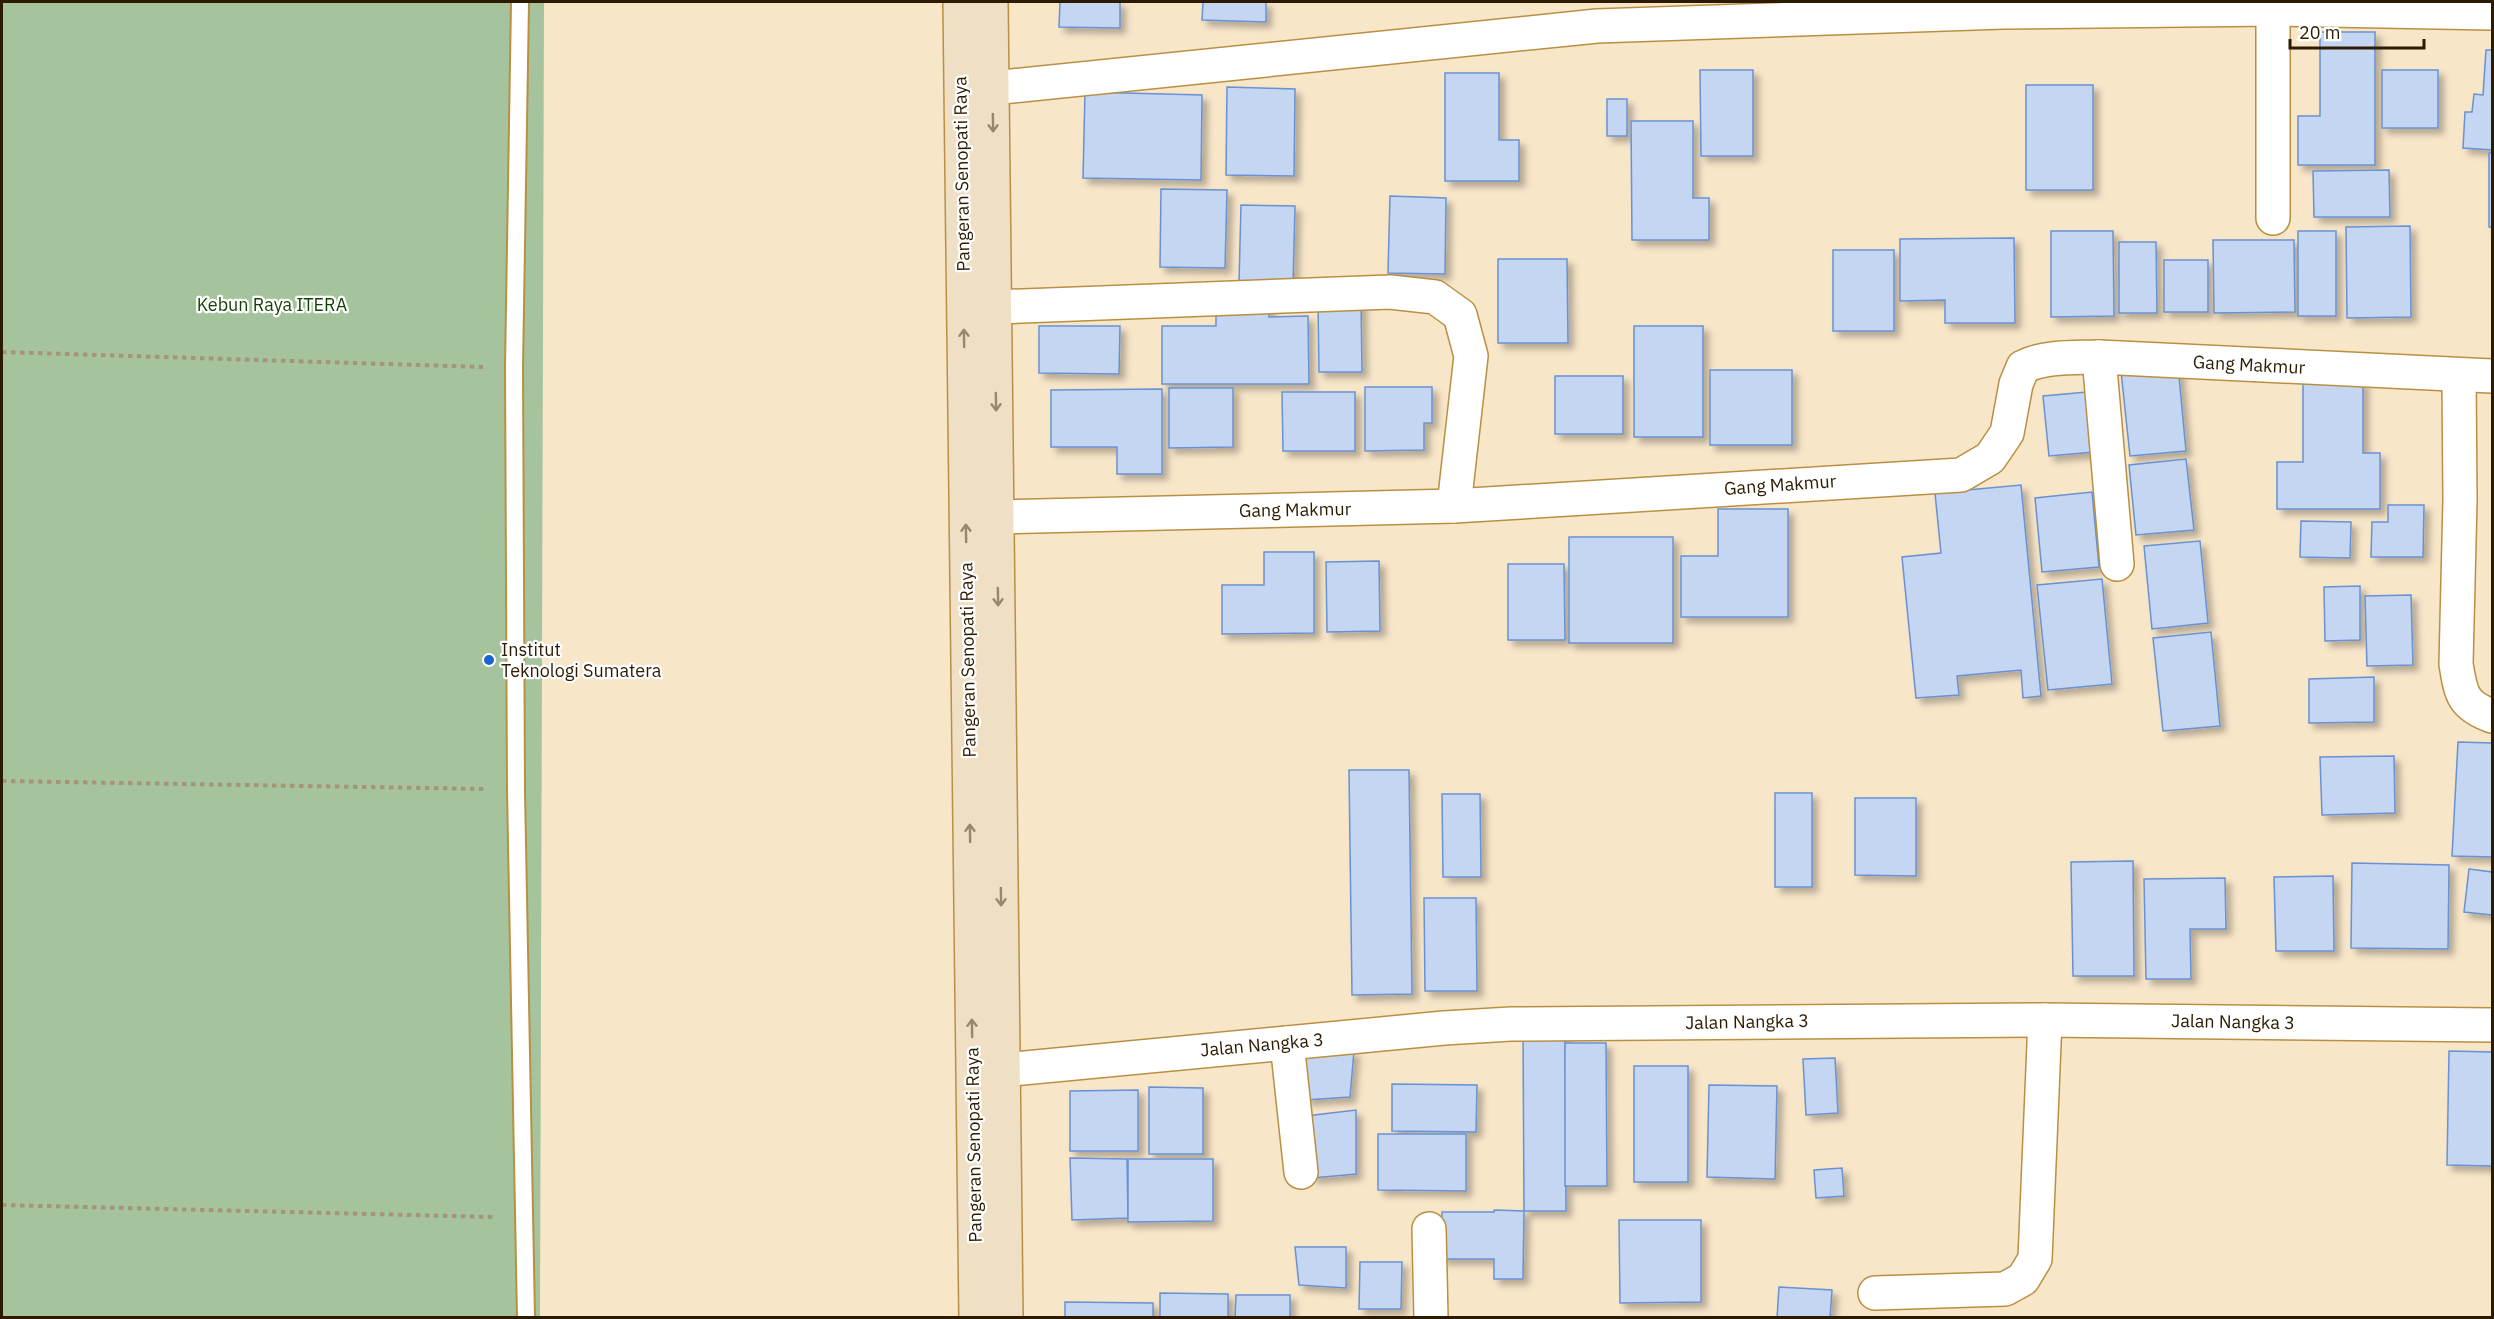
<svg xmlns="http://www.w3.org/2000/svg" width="2494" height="1319" font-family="'IBM Plex Sans',sans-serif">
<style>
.green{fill:#a5c49d}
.building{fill:#c4d6f2;stroke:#6892d2;stroke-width:1.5;filter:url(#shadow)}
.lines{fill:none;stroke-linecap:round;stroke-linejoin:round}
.lane-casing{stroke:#ba8f42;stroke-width:20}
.street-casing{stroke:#ba8f42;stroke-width:36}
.secondary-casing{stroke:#ba8f42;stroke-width:36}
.path{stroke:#a59478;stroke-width:4;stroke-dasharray:4.5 4.5;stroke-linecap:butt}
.lane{stroke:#fff;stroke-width:16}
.street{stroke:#fff;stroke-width:33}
.secondary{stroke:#eedfc5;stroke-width:33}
.oneway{stroke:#97876c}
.poi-dot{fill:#1b63ce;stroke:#fff;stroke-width:2}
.labels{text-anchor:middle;stroke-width:4.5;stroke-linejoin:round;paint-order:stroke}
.street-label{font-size:18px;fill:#2c1b00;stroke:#fff}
.park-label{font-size:18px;fill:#133f03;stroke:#fff}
.poi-label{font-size:18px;fill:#2c1b00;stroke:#fff;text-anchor:start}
</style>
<defs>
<filter id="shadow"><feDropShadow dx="5.5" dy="5.5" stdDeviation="3" flood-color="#0004"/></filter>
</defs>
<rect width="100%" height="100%" fill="#f8e6c9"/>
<polygon class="green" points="2,2 544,2 540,1317 2,1318"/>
<g class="building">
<polygon points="1060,2 1120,2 1120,28 1059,27"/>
<polygon points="1203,2 1266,2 1266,22 1202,20"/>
<polygon points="2320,32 2375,32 2375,165 2298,165 2298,116 2320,116"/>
<polygon points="2486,50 2492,50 2492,150 2463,148 2465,112 2472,112 2474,94 2483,95"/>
<polygon points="1700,70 1753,70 1753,156 1701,156"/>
<rect x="2382" y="70" width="56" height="58"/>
<polygon points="1445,73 1499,73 1499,140 1519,140 1519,181 1445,181"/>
<rect x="2026" y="85" width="67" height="105"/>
<polygon points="1227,87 1295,89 1294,176 1226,175"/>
<polygon points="1085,92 1202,95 1201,180 1083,178"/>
<rect x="1607" y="99" width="20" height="37"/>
<polygon points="1631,121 1693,121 1693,198 1709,198 1709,240 1632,240"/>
<rect x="2489" y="153" width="3" height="74"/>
<polygon points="2389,170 2390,217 2314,217 2313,171"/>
<polygon points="1161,189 1227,190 1225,268 1160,267"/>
<polygon points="1390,196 1446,198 1445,274 1388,273"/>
<polygon points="1241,205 1295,206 1293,283 1239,282"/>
<polygon points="2410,226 2411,317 2347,318 2346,227"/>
<polygon points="2051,231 2113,231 2114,316 2051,317"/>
<rect x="2298" y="231" width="38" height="85"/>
<polygon points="2014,238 2015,323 1945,323 1945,300 1900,301 1900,239"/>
<polygon points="2213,240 2294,240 2295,312 2214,313"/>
<polygon points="2119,242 2156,242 2157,313 2119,313"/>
<rect x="1833" y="250" width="61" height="81"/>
<polygon points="1498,259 1567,259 1568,343 1498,343"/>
<rect x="2164" y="260" width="44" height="52"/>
<polygon points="1361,302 1362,372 1319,372 1318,303"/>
<polygon points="1216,306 1269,306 1269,317 1308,316 1309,384 1162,384 1162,326 1216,326"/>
<polygon points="1039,326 1120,326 1119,374 1039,373"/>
<rect x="1634" y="326" width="69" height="111"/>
<polygon points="2178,366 2186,451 2130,456 2121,371"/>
<rect x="1710" y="370" width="82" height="75"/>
<rect x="1555" y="376" width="68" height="58"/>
<polygon points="2303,381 2363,381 2363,453 2380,453 2380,509 2277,509 2277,462 2303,462"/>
<polygon points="1365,387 1432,387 1432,423 1424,423 1424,450 1365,451"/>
<polygon points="1169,388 1233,388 1233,447 1169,448"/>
<polygon points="1162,389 1162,474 1117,474 1117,447 1051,447 1051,390"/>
<polygon points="2098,391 2105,451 2049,456 2043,396"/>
<polygon points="1282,392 1355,392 1355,451 1283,451"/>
<polygon points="2186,459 2194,530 2136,535 2129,465"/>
<polygon points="2021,485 2041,696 2023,698 2021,670 1957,676 1959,695 1916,698 1902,557 1941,553 1935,493"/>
<polygon points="2092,492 2099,567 2042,572 2035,498"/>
<polygon points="2388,505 2424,505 2423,557 2371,557 2372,522 2388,522"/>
<polygon points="1718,509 1788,509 1788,617 1681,617 1681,556 1718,556"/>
<polygon points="2301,521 2351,522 2350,558 2300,557"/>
<rect x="1569" y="537" width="104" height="106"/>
<polygon points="2200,541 2208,623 2152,629 2144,546"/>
<polygon points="1264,552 1314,552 1314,633 1222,634 1222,585 1264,585"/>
<polygon points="1379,561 1380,631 1327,632 1326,562"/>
<polygon points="1508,564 1564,564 1565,640 1508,640"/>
<polygon points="2102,579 2112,684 2048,690 2037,585"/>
<polygon points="2360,586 2360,640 2325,641 2324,587"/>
<polygon points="2411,595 2413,665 2367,666 2365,596"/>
<polygon points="2211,632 2220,726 2163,731 2153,638"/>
<polygon points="2374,677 2374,722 2309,723 2309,679"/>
<polygon points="2458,742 2492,743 2492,857 2452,856"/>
<polygon points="2394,756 2395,813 2322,815 2320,757"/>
<polygon points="1349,770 1409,770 1412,994 1352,995"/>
<rect x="1775" y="793" width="37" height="94"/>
<polygon points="1442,794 1480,794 1481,877 1443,877"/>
<polygon points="1855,798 1916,798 1916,876 1855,875"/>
<polygon points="2133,861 2134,976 2073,976 2071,862"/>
<polygon points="2352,863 2449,865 2448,949 2351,948"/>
<polygon points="2469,869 2492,872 2492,915 2464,912"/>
<polygon points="2333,876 2334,951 2276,951 2274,877"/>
<polygon points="2225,878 2226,929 2190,929 2191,979 2146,979 2144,879"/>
<polygon points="1424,898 1476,898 1477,991 1425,991"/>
<polygon points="1523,1029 1565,1029 1566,1211 1524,1211"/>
<polygon points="1565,1043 1606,1043 1607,1186 1565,1186"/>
<polygon points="1354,1051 1350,1097 1305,1100 1303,1052"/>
<polygon points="2449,1051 2492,1052 2492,1166 2447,1165"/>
<polygon points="1835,1058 1838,1113 1806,1115 1803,1059"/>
<rect x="1634" y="1066" width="54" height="116"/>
<polygon points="1392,1084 1477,1085 1476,1132 1392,1131"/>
<polygon points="1709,1085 1777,1086 1775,1179 1707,1177"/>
<polygon points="1149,1087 1203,1088 1203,1154 1149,1154"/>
<polygon points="1138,1090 1138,1151 1070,1151 1070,1091"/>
<polygon points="1356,1110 1356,1174 1312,1178 1306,1116"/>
<polygon points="1378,1134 1466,1134 1466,1191 1378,1190"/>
<polygon points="1070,1158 1127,1159 1128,1218 1072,1220"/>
<polygon points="1128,1159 1213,1159 1213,1221 1128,1222"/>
<polygon points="1842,1168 1844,1196 1816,1198 1814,1170"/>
<polygon points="1494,1210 1524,1211 1523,1279 1494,1279 1494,1259 1441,1259 1442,1212 1494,1212"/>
<polygon points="1619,1220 1701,1220 1701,1302 1620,1303"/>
<polygon points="1295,1247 1346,1247 1346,1288 1299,1285"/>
<polygon points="1360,1262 1402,1262 1401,1309 1359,1309"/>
<polygon points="1779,1287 1832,1290 1830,1318 1777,1318"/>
<polygon points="1160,1293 1228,1294 1228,1318 1160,1318"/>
<polygon points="1236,1295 1290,1295 1290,1318 1235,1318"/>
<polygon points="1065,1302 1153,1303 1153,1318 1065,1318"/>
</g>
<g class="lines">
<g class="lane-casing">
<polyline id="lane" points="520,2 514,367 516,790 526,1318"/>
</g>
<g class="street-casing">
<g id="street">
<polyline points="2273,9 2273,218"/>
<polyline points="992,88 1597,26 2003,12 2273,9 2492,13"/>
<polyline points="995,307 1390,292 1435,297 1460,315 1471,356 1454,506"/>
<polyline points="2099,357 2117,564"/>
<path d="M 2459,376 L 2460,500 L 2456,664 C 2461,694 2462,705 2492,716"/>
<path d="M 997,517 L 1454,506 L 1961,475 L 1990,458 L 2007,433 L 2016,384 L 2023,367 C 2045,356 2075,358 2099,357 L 2492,376"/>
<polyline points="1287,1043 1301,1172"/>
<polyline points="1003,1070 1444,1028 1511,1024 2045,1020 2492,1025"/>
<polyline points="1429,1229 1431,1318"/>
<polyline points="1875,1293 2005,1289 2023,1279 2035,1259 2045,1020"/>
</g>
</g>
<g class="secondary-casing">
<g id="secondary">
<polyline points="960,2 976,1318"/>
<polyline points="991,2 1006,1318"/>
</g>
</g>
<g class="path">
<polyline points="2,352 483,367"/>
<polyline points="2,781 486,789"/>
<polyline points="2,1205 493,1217"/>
</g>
<use href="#lane" class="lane"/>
<use href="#street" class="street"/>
<use href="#secondary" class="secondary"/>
</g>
<defs><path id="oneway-shaft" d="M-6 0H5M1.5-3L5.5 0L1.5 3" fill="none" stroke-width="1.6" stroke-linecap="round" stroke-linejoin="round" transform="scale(1.5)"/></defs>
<g class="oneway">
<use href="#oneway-shaft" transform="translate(993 123) rotate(89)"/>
<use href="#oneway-shaft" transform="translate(964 338) rotate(-91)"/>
<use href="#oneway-shaft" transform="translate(996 402) rotate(89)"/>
<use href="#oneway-shaft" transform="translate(966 533) rotate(-91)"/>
<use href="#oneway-shaft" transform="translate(998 597) rotate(89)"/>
<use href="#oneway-shaft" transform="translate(970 833) rotate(-91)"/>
<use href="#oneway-shaft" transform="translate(1001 897) rotate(89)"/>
<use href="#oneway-shaft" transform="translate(972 1028) rotate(-91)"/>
</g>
<circle class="poi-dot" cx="489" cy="660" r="6"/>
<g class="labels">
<g class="street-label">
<text transform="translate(962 174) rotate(-91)" y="6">Pangeran Senopati Raya</text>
<text transform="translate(2249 365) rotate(3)" y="6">Gang Makmur</text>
<text transform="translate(1780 485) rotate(-4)" y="6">Gang Makmur</text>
<text transform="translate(1295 510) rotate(-1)" y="6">Gang Makmur</text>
<text transform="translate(968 660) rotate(-91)" y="6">Pangeran Senopati Raya</text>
<text transform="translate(1747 1022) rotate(-1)" y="6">Jalan Nangka 3</text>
<text transform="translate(2233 1022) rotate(1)" y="6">Jalan Nangka 3</text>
<text transform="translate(1262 1045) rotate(-5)" y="6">Jalan Nangka 3</text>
<text transform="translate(974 1145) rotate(-91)" y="6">Pangeran Senopati Raya</text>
</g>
<g class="park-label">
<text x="272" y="311">Kebun Raya ITERA</text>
</g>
<g class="poi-label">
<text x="501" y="656">Institut<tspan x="501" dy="21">Teknologi Sumatera</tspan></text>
</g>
</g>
<rect width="2494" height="1319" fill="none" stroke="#2c1b00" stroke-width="6"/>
<path d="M2290 39v9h134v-9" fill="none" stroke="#2c1b00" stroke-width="3"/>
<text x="2299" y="39" font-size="18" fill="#2c1b00" stroke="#ffffff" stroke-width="4.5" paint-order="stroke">20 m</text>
</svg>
